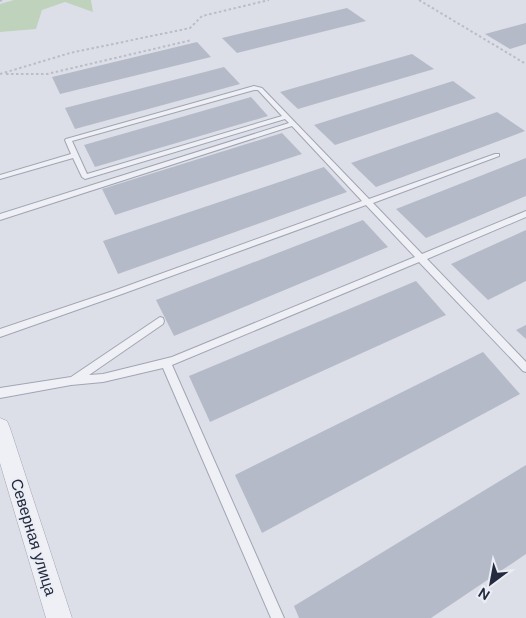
<svg xmlns="http://www.w3.org/2000/svg" width="526" height="618" font-family="'DM Sans',sans-serif">
<style>
.green{fill:#bfd2bc}
.building{fill:#b5bac8}
.lines{fill:none;stroke-linecap:round;stroke-linejoin:round}
.lane-casing{stroke:#a1a5b2;stroke-width:2}
.street-casing{stroke:#a1a5b2;stroke-width:1}
.path{stroke:#babdc6;stroke-width:2;stroke-dasharray:2.5 2.5;stroke-linecap:butt}
.lane{fill:#eff0f6;fill-rule:evenodd}
.street{fill:#eff0f6;fill-rule:evenodd}
.labels{text-anchor:middle;stroke-width:4;stroke-linejoin:round;paint-order:stroke}
.near-street-label{font-size:16px;fill:#242b3f;stroke:#ebeef5}
</style>
<rect width="100%" height="100%" fill="#dcdfe8"/>
<polygon class="green" points="14,0 91,0 93,12 65,2 42,10 36,29 0,32 0,4"/>
<g class="building">
<polygon points="347,8 366,21 237,53 222,38"/>
<polygon points="526,23 526,44 510,49 485,34"/>
<polygon points="197,42 211,57 60,94 52,77"/>
<polygon points="412,54 434,69 298,109 280,92"/>
<polygon points="224,67 240,84 75,129 65,108"/>
<polygon points="453,81 476,98 335,145 314,125"/>
<polygon points="251,97 268,116 95,167 84,145"/>
<polygon points="497,112 525,131 376,187 351,163"/>
<polygon points="282,133 302,154 115,215 102,189"/>
<polygon points="526,158 526,196 426,238 396,209"/>
<polygon points="324,167 347,192 118,274 103,241"/>
<polygon points="363,220 388,247 174,336 156,300"/>
<polygon points="526,230 526,281 488,300 451,264"/>
<polygon points="416,281 446,315 210,422 189,376"/>
<polygon points="526,325 526,339 516,330"/>
<polygon points="483,352 520,394 262,533 235,475"/>
<polygon points="526,465 526,554 431,618 299,618 294,606"/>
</g>
<g class="lines">
<g class="lane-casing">
<path id="lane" d="M 254,86 L 262,88 L 369,199 L 495,154 L 499,154 L 499,156 L 373,203 L 422,254 L 526,211 L 526,217 L 427,259 L 526,362 L 526,372 L 523,371 L 419,262 L 172,365 L 284,618 L 271,618 L 163,368 L 103,382 L 71,385 L 0,398 L 0,388 L 71,377 L 160,317 L 163,318 L 164,321 L 163,324 L 89,375 L 103,374 L 172,357 L 415,257 L 366,205 L 122,294 L 0,337 L 0,329 L 116,290 L 362,201 L 292,126 L 0,220 L 0,214 L 289,123 L 285,119 L 85,179 L 82,177 L 73,158 L 0,179 L 0,175 L 71,154 L 65,140 L 66,139 ZM 254,90 L 258,90 L 282,116 L 87,174 L 72,141 Z"/>
</g>
<g class="street-casing">
<polygon id="street" points="0,418 7,421 10,428 72,618 46,618 0,463"/>
</g>
<g class="path">
<polyline points="419,0 526,64"/>
<polyline points="0,1 2,0"/>
<polyline points="0,74 70,53 190,28 202,16 269,0"/>
<polyline points="6,74 47,74 192,40"/>
</g>
<use href="#lane" class="lane"/>
<use href="#street" class="street"/>
</g>
<g class="labels">
<g class="near-street-label">
<text transform="translate(34 537) rotate(73)" y="6">Северная улица</text>
</g>
</g>
<g transform="translate(491 583) rotate(212)" stroke="#ebeef5" stroke-width="4" paint-order="stroke">
<path d="M0-4L9 19L0 12L-9 19Z" fill="#242b3f"/>
<text y="-8" font-size="14" font-weight="bold" text-anchor="middle" fill="#242b3f">N</text>
</g>
</svg>
